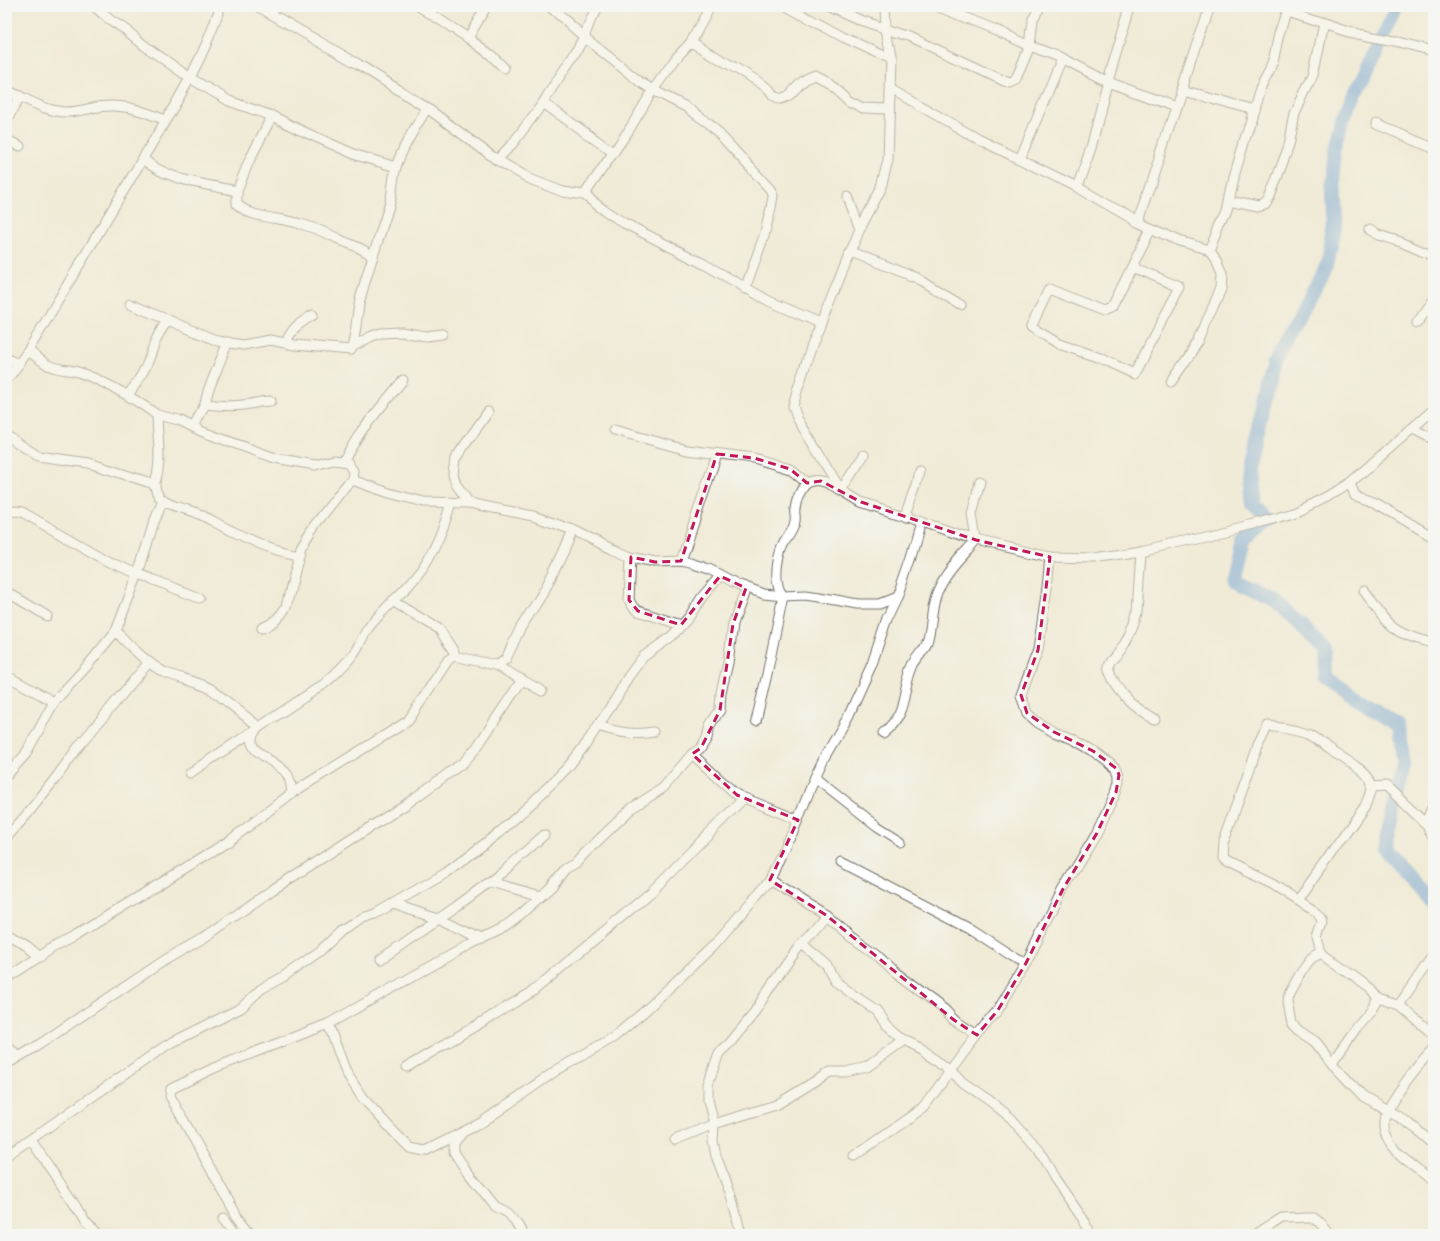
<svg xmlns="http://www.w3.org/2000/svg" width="1440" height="1241" font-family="'Old Standard TT',serif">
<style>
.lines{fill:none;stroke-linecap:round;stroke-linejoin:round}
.river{stroke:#6ba0d8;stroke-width:14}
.minor-casing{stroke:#706e67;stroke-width:11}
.minor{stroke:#fff;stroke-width:9}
.marked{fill:none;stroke:#c2185b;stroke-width:3;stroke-dasharray:8 5;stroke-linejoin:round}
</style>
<rect width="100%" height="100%" fill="#f6f6f2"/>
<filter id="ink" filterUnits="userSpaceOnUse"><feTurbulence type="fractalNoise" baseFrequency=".025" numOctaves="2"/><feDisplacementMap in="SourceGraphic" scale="8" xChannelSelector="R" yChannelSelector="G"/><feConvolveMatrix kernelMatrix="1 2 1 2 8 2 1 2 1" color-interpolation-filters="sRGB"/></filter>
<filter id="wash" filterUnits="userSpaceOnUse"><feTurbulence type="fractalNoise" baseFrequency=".012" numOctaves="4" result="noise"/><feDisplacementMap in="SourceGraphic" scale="16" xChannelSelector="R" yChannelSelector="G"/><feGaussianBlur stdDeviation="0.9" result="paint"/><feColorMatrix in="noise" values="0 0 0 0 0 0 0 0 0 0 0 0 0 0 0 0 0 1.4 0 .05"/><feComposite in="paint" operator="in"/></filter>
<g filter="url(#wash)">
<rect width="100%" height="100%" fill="#f0ebd7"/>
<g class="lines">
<polyline class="river" points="1396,7 1394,15 1341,123 1333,151 1336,221 1328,261 1275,363 1248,464 1252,506 1267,521 1243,544 1233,582 1276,601 1324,648 1325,677 1399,725 1404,766 1384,849 1433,904"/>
</g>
</g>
<g filter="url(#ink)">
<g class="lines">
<g class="minor-casing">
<g id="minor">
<polyline points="95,7 109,19 126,30 145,46 190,78 229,101 272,116 300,130 356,155 396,167"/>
<polyline points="259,7 358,64 427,108 497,160 530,179 563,192 584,195 604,210 624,223 704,264 769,301 820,323"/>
<polyline points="420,7 468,38 486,7"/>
<polyline points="550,7 584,37 640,82 653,90 686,107 710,124 770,189 773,196 771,208 764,236 745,289"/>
<polyline points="788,7 843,37 891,59"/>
<polyline points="831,7 860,20 908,36 1004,81 1010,83 1015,81 1030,46 1033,19 1040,7"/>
<polyline points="885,7 886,28 891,59 888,161 880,191 860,229 812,345 797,391 793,406 797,418 841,490 861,502 976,540 1050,557 1094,558 1141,551 1263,522 1296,512 1338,491 1350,483 1433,410"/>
<polyline points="939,7 996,30 1030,46 1062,58 1108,82 1175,107"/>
<polyline points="1287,12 1348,32 1394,41 1433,51"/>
<polyline points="468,38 491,55 504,68"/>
<path d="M 691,42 L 754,79 L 769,89 L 773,95 L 780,99 C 796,96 796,80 815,75 L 827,81 L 849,101 L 863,108 L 889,109"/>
<path d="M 7,89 L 10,92 C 28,99 44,111 64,112 C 75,113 86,109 98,107 C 125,103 141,111 166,120"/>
<polyline points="891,89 978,139 1077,187 1138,222 1178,241 1210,250 1217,260 1222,271 1221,286 1198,343 1171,382"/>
<polyline points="1181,90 1254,110"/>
<polyline points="543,103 613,152"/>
<path d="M 272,116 L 249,161 L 237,191 L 237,204 C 252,219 277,217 297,223 C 314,227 329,234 345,242 C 355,246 364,249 372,256"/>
<polyline points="7,120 20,96"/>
<polyline points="1376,124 1433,148"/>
<polyline points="7,140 20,146"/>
<path d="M 143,159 C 168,181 205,184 237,191"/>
<polyline points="1020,159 1062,58"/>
<polyline points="497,160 513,143 543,103 552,88 574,55 584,37 591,19 599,7"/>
<polyline points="1077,187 1091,148 1105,91 1130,7"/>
<polyline points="584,195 629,130 653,90 677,57 691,42 710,7"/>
<polyline points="848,197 860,229"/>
<polyline points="1229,201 1258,207 1265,205 1269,199 1289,146 1295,114 1313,74 1324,25"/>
<polyline points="1138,222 1209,7"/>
<polyline points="1369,230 1378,235 1401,242 1433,256"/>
<polyline points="1210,250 1227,210 1235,173 1260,89 1269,72 1274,57 1279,34 1288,7"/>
<polyline points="851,252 917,278 961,305"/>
<path d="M 1132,268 C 1148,272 1164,281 1180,287 L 1134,374 L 1100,358 L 1059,344 L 1031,327 L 1049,289 L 1103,311 L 1112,307 L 1151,228"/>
<path d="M 130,304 L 218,341 L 243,345 L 270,340 L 295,345 L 351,350 C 357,333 356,314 361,296 C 369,267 379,238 388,209 C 393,196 392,181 396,167 C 403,145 416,127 427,108"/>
<polyline points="1417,323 1433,301"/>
<path d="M 286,343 C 292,327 299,324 313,315"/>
<polyline points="352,347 372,336 381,333 401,332 426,336 442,334"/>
<path d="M 28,351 C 35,355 41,361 48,365 C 57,370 68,369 78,372 C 107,382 132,397 157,415 C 157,433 161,451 158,470 C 157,480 152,482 157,493 C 163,506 185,508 197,513 C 208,518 219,525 230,530 C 251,541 275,551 299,555"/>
<polyline points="7,359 19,364"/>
<path d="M 7,380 L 28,351 C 65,289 102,226 140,163 C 170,113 203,63 220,7"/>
<path d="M 128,395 C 137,383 144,373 149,359 C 154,345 158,331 169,320"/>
<path d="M 205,404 C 218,405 231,407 243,405 C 253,404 261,401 271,401"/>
<path d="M 157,415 L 179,420 L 203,432 L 275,458 L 315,465 L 333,460 L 343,461 L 348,463 L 353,471 L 352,480 L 347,484 L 314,526 L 301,547 L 286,607 C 280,618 273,624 262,628"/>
<polyline points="194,427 205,404 208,391 228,342"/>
<polyline points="1411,428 1433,439"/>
<polyline points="614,430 687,450 754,458 790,469 807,483"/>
<polyline points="7,436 38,456 89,463 154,484"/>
<polyline points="343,461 362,430 403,380"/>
<polyline points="352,480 389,493 424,502 469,503 533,516 573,530 612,549 631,557 655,562 681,561 690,563 709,569 737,584 764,594 783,596 805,595 820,597 857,604 879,604 897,597"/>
<polyline points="1350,483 1355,496 1376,503 1433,537"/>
<polyline points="469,503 456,484 453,474 455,459 488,412"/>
<polyline points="7,513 15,511 22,512 109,562 199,598"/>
<polyline points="904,517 916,484 919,471"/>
<path d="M 1141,551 L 1137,613 C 1133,627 1128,640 1120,651 C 1116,657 1110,659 1108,666 C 1114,691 1134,707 1155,720"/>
<polyline points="631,557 629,600 633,607 638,611 681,625"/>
<polyline points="681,561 717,454"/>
<path d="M 1364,591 C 1372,601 1379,614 1388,623 C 1399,635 1418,639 1433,643"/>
<polyline points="7,592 47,616"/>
<polyline points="392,601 439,629 454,652"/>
<path d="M 116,631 C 127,644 150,666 166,673 C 181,679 197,681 211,689 L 259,727"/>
<polyline points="495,665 498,665 506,659 520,629 544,591 563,553 573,530"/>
<polyline points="7,676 54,702"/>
<path d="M 756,721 L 767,674 L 783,596 C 781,592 778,589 778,585 C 775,573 778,554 784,543 C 788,536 794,530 795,521 C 796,517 794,513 795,509 C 796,501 801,486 809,482 C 820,477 831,485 841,490 L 864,455"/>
<path d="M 598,726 C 617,732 634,736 653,732"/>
<path d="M 257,729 C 237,751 278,760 287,774 C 291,780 291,787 292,793"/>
<path d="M 883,733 C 909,712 901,691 913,665 C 917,657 925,651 927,642 C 933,624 930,604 940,586 C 948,569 963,555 976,540 L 972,514 L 980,482"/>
<polyline points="692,754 737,795 798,820"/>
<path d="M 190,773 L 324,684 C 335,674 346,665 354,653 C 360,645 363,635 369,627 C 381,612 395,599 409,585 C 431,561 443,533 451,502"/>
<polyline points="7,775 25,755 54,702 87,666 116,631 138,574 153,525 163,500"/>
<polyline points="815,777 877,826 901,841"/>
<polyline points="1371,787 1386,786 1427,825"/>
<path d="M 1433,807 C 1426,817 1425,826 1433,836"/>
<polyline points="7,837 29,812 58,775 79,746 149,662"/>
<polyline points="841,862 972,930 1012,956 1026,963"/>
<polyline points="770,880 826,915 851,937 876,954 894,972 945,1010 954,1020 977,1035"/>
<polyline points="490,882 541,896"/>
<path d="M 1298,900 L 1365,806 C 1368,798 1374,788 1369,779 C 1363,768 1338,756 1327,748 C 1320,743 1315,737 1307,734 C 1295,729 1281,728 1268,726 L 1258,746 L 1223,844 L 1222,858 L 1225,861 L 1272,884 L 1316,912 L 1321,918 L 1322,923 L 1317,939 L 1321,953 L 1371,989 L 1378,998 L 1399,1005 L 1404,1009 L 1433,1034"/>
<polyline points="393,904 438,919 482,939"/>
<polyline points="7,934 27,946 40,957"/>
<polyline points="802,944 826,964 834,979 839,984 852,994 876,1010 887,1025 897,1034 904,1040 922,1049 961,1081 990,1101 1011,1118 1039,1150 1055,1179 1083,1219 1087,1234"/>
<polyline points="1321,953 1312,958 1300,974 1289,994 1288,1002 1292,1024 1298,1030 1316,1042 1337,1069 1363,1096 1399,1117 1415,1128 1433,1144"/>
<polyline points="381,959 457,906 504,871 544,835"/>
<polyline points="7,978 54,947 75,936 229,841 292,793 408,721 448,660 454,656 495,665 542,691"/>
<polyline points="1399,1005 1433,955"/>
<polyline points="328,1024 346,1072 361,1096 392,1130 410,1148 425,1151 461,1133"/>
<polyline points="7,1046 18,1056"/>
<path d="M 1433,1049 C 1421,1061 1384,1107 1384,1122 C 1383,1130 1387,1139 1391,1145 C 1402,1161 1419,1169 1433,1181"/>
<polyline points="1332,1062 1357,1027 1370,1012 1378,998"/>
<polyline points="7,1064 37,1046 165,960 205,937 272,890 405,805 464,762 477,747 522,680"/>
<polyline points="407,1067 532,992 651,892 743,799"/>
<polyline points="675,1140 714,1124 776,1105 830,1072 846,1072 867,1067 904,1040"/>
<polyline points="28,1141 167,1045 241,1008 261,989 283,977 320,951 341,931 363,918 375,914 446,873 500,832 533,802 568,767 586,744 617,697 628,677 643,657 672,636 689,617 702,597 720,576"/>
<polyline points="7,1155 28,1141 33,1143 75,1205 85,1222 96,1234"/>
<polyline points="854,1156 923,1108 977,1035 998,1010 1026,963 1063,889 1097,833 1116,792 1119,782 1119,775 1117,769 1093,751 1073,739 1054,732 1037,722 1027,713 1021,695 1038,650 1047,588 1050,557"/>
<polyline points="224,1218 236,1234"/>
<polyline points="251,1234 237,1216 170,1096 171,1089 214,1068 328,1024 469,945 500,930 521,914 551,887 565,869 576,863 584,854 632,808 663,788 692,754 701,748 707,738 710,725 720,710 721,692 728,663 733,624 746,588"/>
<polyline points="523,1234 515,1221 508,1213 495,1206 466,1170 454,1152 454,1143 463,1132 481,1123 557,1070 614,1037 646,1010 714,945 770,880 787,841 793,832 815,777 824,758 848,717 872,664 887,618 897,597 911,557 921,522"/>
<polyline points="741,1234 731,1195 716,1156 713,1141 714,1124 708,1100 708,1084 719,1053 730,1043 752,1016 770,987 798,948 826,915"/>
<polyline points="1257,1234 1282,1218 1309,1217 1314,1217 1320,1222 1329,1234"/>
</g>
</g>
<use href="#minor" class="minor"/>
</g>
</g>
<path d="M0 0H1440V1241H0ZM 717,454 L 754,458 L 790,469 L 807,483 L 821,481 L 861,502 L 976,540 L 1050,557 L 1038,650 L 1021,695 L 1027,713 L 1054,732 L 1093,751 L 1117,769 L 1119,775 L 1116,792 L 1097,833 L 1063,889 L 1026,963 L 998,1010 L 977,1035 L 954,1020 L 826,915 L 770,880 L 798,820 L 737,795 L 692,754 L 701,748 L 720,710 L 733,624 L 746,588 L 720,576 L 681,625 L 638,611 L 629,600 L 631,557 L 655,562 L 681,561 Z" fill="#f0ebd7" fill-opacity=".55" fill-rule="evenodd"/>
<path class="marked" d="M 717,454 L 754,458 L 790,469 L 807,483 L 821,481 L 861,502 L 976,540 L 1050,557 L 1038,650 L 1021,695 L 1027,713 L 1054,732 L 1093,751 L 1117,769 L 1119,775 L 1116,792 L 1097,833 L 1063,889 L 1026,963 L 998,1010 L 977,1035 L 954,1020 L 826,915 L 770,880 L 798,820 L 737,795 L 692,754 L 701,748 L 720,710 L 733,624 L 746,588 L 720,576 L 681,625 L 638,611 L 629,600 L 631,557 L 655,562 L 681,561 Z"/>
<rect width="1440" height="1241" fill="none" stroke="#f6f6f2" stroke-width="24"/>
</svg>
